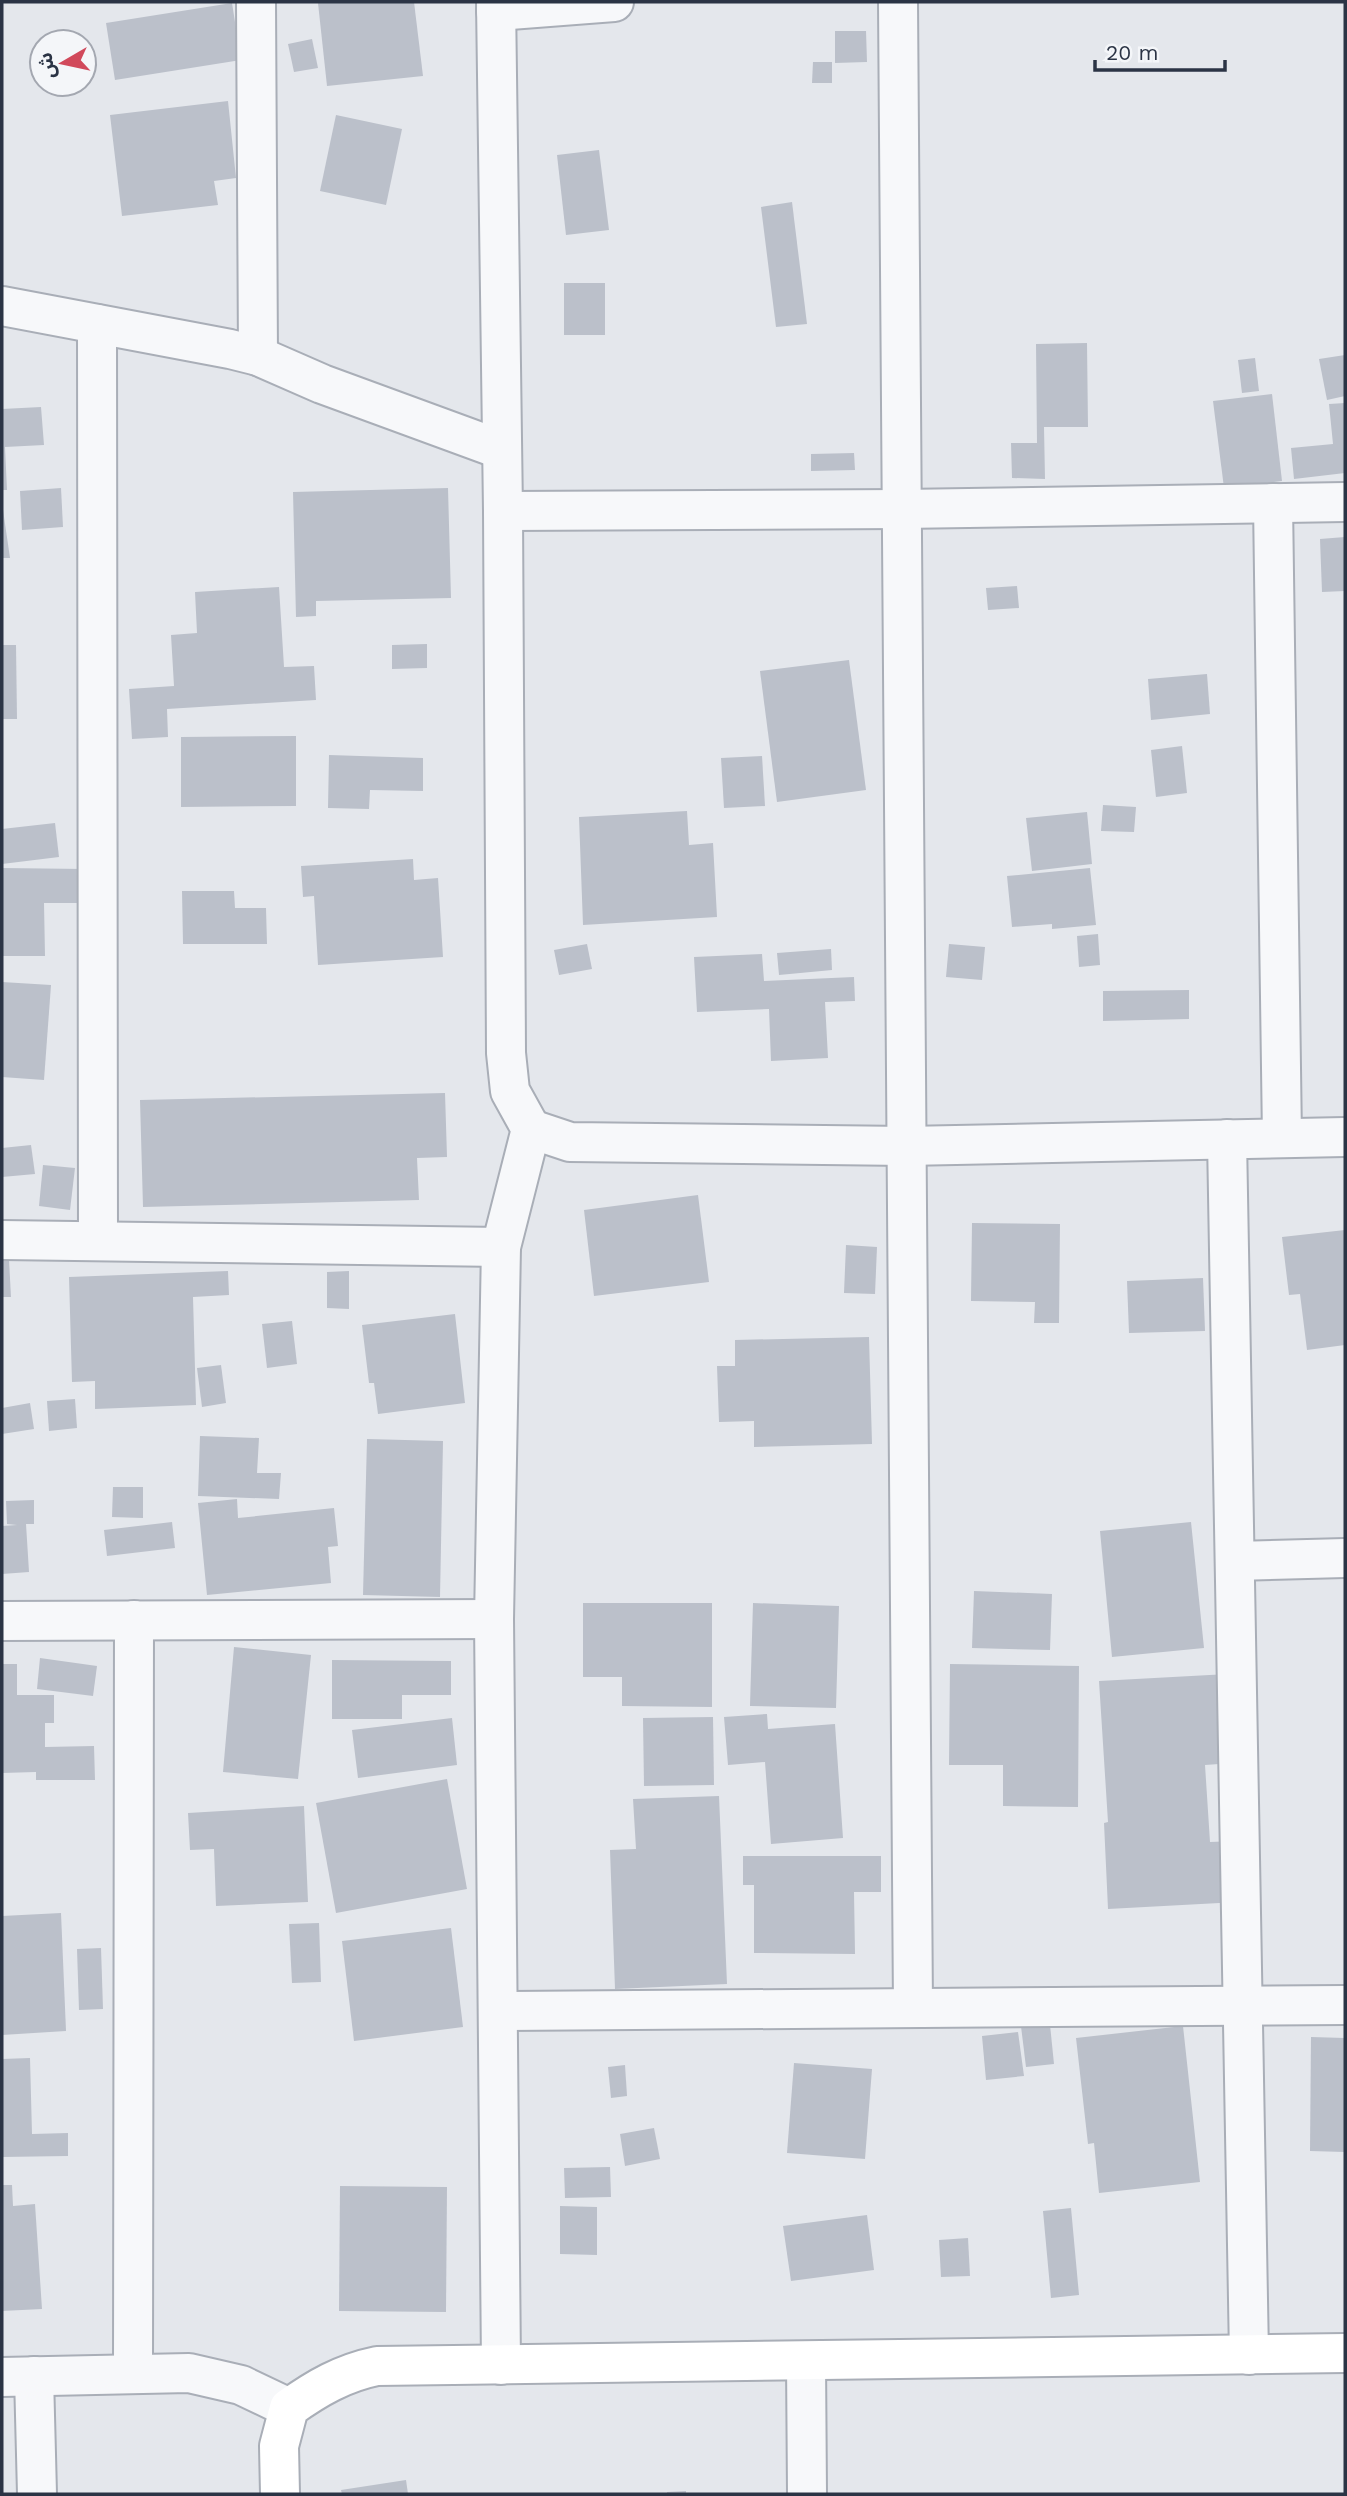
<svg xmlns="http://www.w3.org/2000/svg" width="1347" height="2496" font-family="'Work Sans','Noto Sans Arabic',sans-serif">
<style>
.building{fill:#bbc0ca}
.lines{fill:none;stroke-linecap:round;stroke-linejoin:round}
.street-casing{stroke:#a9aeb7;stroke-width:42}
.secondary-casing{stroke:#a9aeb7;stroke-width:42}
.street{stroke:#f7f8fa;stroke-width:38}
.secondary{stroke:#fff;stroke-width:38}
</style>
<rect width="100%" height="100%" fill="#e4e7ec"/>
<g class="building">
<polygon points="330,2 414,2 423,76 327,86 318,3"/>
<polygon points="232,3 241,60 115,80 106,23"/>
<polygon points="835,31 866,31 867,62 835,63"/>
<polygon points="312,39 318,68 294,72 288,44"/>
<polygon points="813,62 832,62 832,83 812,83"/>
<polygon points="228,101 236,178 214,181 218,205 122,216 110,115"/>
<polygon points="336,115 402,129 386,205 320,191"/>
<polygon points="599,150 609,230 566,235 557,155"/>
<polygon points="792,202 807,324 776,327 761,207"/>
<rect x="564" y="283" width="41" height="52"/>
<polygon points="1087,343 1088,427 1044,427 1045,479 1012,478 1011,443 1037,443 1036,344"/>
<polygon points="1345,355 1345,396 1327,400 1319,359"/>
<polygon points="1255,358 1259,391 1242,393 1238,360"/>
<polygon points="1272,394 1282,481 1224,488 1213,401"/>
<polygon points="1345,403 1345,473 1294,479 1291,448 1333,444 1329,404"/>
<polygon points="41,407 44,445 5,447 7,490 2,490 2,409"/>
<polygon points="854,453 855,470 811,471 811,454"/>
<polygon points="61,488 63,527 22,530 20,491"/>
<polygon points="448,488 451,598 316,601 316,616 296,617 293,492"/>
<polygon points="2,503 10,558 2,558"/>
<polygon points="1345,537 1345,591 1322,592 1320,539"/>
<polygon points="1017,586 1019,608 988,610 986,588"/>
<polygon points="279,587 284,667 314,666 316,700 167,709 168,737 132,739 129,689 174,686 171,635 197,633 195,592"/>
<polygon points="427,644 427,668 392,669 392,645"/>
<polygon points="2,645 16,645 17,719 2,719"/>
<polygon points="849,660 866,790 777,802 760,671"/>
<polygon points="1207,674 1210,714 1151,720 1148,679"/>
<polygon points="296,736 296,806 181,807 181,737"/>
<polygon points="1182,746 1187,793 1156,797 1151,750"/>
<polygon points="329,755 423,758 423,791 370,790 369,809 328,808"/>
<polygon points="762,756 765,806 724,808 721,758"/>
<polygon points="1103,805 1136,807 1134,832 1101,831"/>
<polygon points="687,811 689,845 713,843 717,917 583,925 579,817"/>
<polygon points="1087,812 1092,864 1032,871 1026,818"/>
<polygon points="55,823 59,857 2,864 2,829"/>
<polygon points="413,859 414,880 438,878 443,957 318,965 314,896 303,897 301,866"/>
<polygon points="2,868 85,869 84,903 44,903 45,956 2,956"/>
<polygon points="1090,868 1096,925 1052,929 1052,924 1012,927 1007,876"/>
<polygon points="182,891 234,891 235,908 266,908 267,944 183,944"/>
<polygon points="1098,934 1100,965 1079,967 1077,936"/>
<polygon points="587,944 592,969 559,975 554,950"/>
<polygon points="949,944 985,947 982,980 946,977"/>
<polygon points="831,949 832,970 779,975 777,953"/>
<polygon points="762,954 764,981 854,977 855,1001 825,1002 828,1058 771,1061 769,1009 697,1012 694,957"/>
<polygon points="2,982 51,985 44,1080 2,1077"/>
<polygon points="1189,990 1189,1019 1103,1021 1103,991"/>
<polygon points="445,1093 447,1157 417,1158 419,1200 143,1207 140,1100"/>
<polygon points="31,1145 35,1174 2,1177 2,1148"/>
<polygon points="43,1165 75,1168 70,1210 39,1206"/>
<polygon points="698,1195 709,1282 594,1296 584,1210"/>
<polygon points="972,1223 1060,1224 1059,1323 1034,1323 1035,1302 971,1301"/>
<polygon points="1345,1230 1345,1345 1307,1350 1300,1294 1289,1295 1282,1237"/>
<polygon points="846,1245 877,1247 875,1294 844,1293"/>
<polygon points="2,1260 9,1260 11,1297 2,1297"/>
<polygon points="228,1271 229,1295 193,1297 196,1405 95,1409 95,1381 72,1382 69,1277"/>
<polygon points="349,1271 349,1309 327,1308 327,1272"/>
<polygon points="1203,1278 1205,1331 1129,1333 1127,1281"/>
<polygon points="455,1314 465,1403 378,1414 374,1383 369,1383 362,1325"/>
<polygon points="292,1321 297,1364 267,1368 262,1324"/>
<polygon points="869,1337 872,1444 754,1447 754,1421 719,1422 717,1366 735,1366 735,1340"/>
<polygon points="221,1365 226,1403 202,1407 197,1368"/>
<polygon points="75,1399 77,1428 49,1431 47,1401"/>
<polygon points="30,1403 34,1429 2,1434 2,1408"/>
<polygon points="200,1436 259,1438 257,1473 281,1473 279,1499 198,1496"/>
<polygon points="367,1439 443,1441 440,1597 363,1595"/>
<polygon points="113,1487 143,1487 143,1518 112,1517"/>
<polygon points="237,1499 238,1518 334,1508 338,1546 328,1547 331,1583 207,1595 198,1503"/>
<polygon points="34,1500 34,1524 26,1524 29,1572 2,1574 2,1526 17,1525 7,1524 6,1501"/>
<polygon points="172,1522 175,1548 107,1556 104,1530"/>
<polygon points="1191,1522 1204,1648 1112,1657 1100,1531"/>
<polygon points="974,1591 1052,1594 1050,1650 972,1648"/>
<polygon points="583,1603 712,1603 712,1707 622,1706 622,1677 583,1677"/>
<polygon points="753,1603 839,1606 836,1708 750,1706"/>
<polygon points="234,1647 311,1655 298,1779 223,1772"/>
<polygon points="40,1658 97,1666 93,1696 37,1689"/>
<polygon points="332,1660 451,1661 451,1695 402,1695 402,1719 332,1719"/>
<polygon points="2,1664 17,1664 17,1695 54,1695 54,1723 45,1723 45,1747 94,1746 95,1780 36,1780 36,1772 2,1773"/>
<polygon points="950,1664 1079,1666 1078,1807 1003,1806 1003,1765 949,1765"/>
<polygon points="1228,1674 1233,1763 1205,1765 1210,1842 1235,1841 1238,1902 1108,1909 1104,1823 1108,1822 1099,1681"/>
<polygon points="767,1714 768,1729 835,1724 843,1838 771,1844 765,1762 728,1765 724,1717"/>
<polygon points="713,1717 714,1785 644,1786 643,1718"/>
<polygon points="452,1718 457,1765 358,1778 352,1730"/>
<polygon points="447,1779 467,1889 336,1913 316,1803"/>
<polygon points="719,1796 727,1984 615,1989 610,1850 636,1849 633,1799"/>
<polygon points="304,1806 308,1902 216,1906 214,1849 190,1850 188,1813"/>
<polygon points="743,1856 881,1856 881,1892 854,1892 855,1954 754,1953 754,1885 743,1885"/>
<polygon points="61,1913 66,2031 2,2035 2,1916"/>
<polygon points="319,1923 321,1982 292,1983 289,1924"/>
<polygon points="451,1928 463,2027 354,2041 342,1941"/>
<polygon points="101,1948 103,2009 79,2010 77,1949"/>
<polygon points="1049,2015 1054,2064 1026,2067 1020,2018"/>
<polygon points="1183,2026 1200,2182 1099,2193 1094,2143 1088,2144 1076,2038"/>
<polygon points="1018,2032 1024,2076 986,2080 982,2036"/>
<polygon points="1311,2037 1345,2038 1345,2152 1310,2151"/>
<polygon points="30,2058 32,2134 68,2133 68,2156 2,2157 2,2059"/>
<polygon points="794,2063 872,2069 865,2159 787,2153"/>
<polygon points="625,2065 627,2096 611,2098 608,2067"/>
<polygon points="654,2128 660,2159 625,2166 620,2134"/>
<polygon points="610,2167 611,2197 565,2198 564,2168"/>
<polygon points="2,2185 12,2185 13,2206 35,2204 42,2309 2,2311"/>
<polygon points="340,2186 447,2187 446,2312 339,2311"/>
<polygon points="560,2206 597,2207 597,2255 560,2254"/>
<polygon points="1071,2208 1079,2295 1051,2298 1043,2211"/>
<polygon points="867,2215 874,2270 791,2281 783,2226"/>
<polygon points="968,2238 970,2276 941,2277 939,2240"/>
<polygon points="406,2480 408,2494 342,2494 341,2490"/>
<polygon points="686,2491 686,2494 667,2494 667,2492"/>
</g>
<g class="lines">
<g class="street-casing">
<g id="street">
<polyline points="256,2 258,356"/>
<polyline points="496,2 503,511 506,1053 510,1091 531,1129 501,1247 494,1619 501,2365"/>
<polyline points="898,2 913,2008"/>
<polyline points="496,11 614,2"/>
<polyline points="2,306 230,349 258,356 322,384 502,450"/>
<polyline points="97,324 98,1240"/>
<polyline points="1273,503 1282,1138"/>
<polyline points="503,511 902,509 1345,502"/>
<polyline points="531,1129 570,1142 906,1146 1345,1137"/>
<polyline points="1227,1139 1249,2355"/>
<polyline points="2,1240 501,1247"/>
<polyline points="1235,1561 1345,1558"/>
<polyline points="2,1621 494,1619"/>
<polyline points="499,2011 1345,2005"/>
<polyline points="806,2361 807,2494"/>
<polyline points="133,2374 134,1620"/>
<polyline points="34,2376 37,2494"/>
<polyline points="2,2377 189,2373 241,2385 289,2408"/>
</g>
</g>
<g class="secondary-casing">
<path id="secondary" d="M 280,2494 L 279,2446 L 289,2408 C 317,2388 343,2373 377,2366 L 1345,2353"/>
</g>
<use href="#street" class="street"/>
<use href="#secondary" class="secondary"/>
</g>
<rect width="1347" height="2496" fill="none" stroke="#2b3445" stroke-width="7"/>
<g transform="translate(63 63) rotate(261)"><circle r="33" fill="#f4f6f9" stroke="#a4a8b1" stroke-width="2"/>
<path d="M0-5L12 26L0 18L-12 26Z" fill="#d1495b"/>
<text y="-10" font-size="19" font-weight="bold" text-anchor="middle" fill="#2b3445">ش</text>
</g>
<path d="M1095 60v10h130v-10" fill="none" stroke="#2b3445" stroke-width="3.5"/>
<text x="1106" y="60" font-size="21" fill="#2b3445" stroke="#f4f6f9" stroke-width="5" paint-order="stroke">20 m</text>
</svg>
